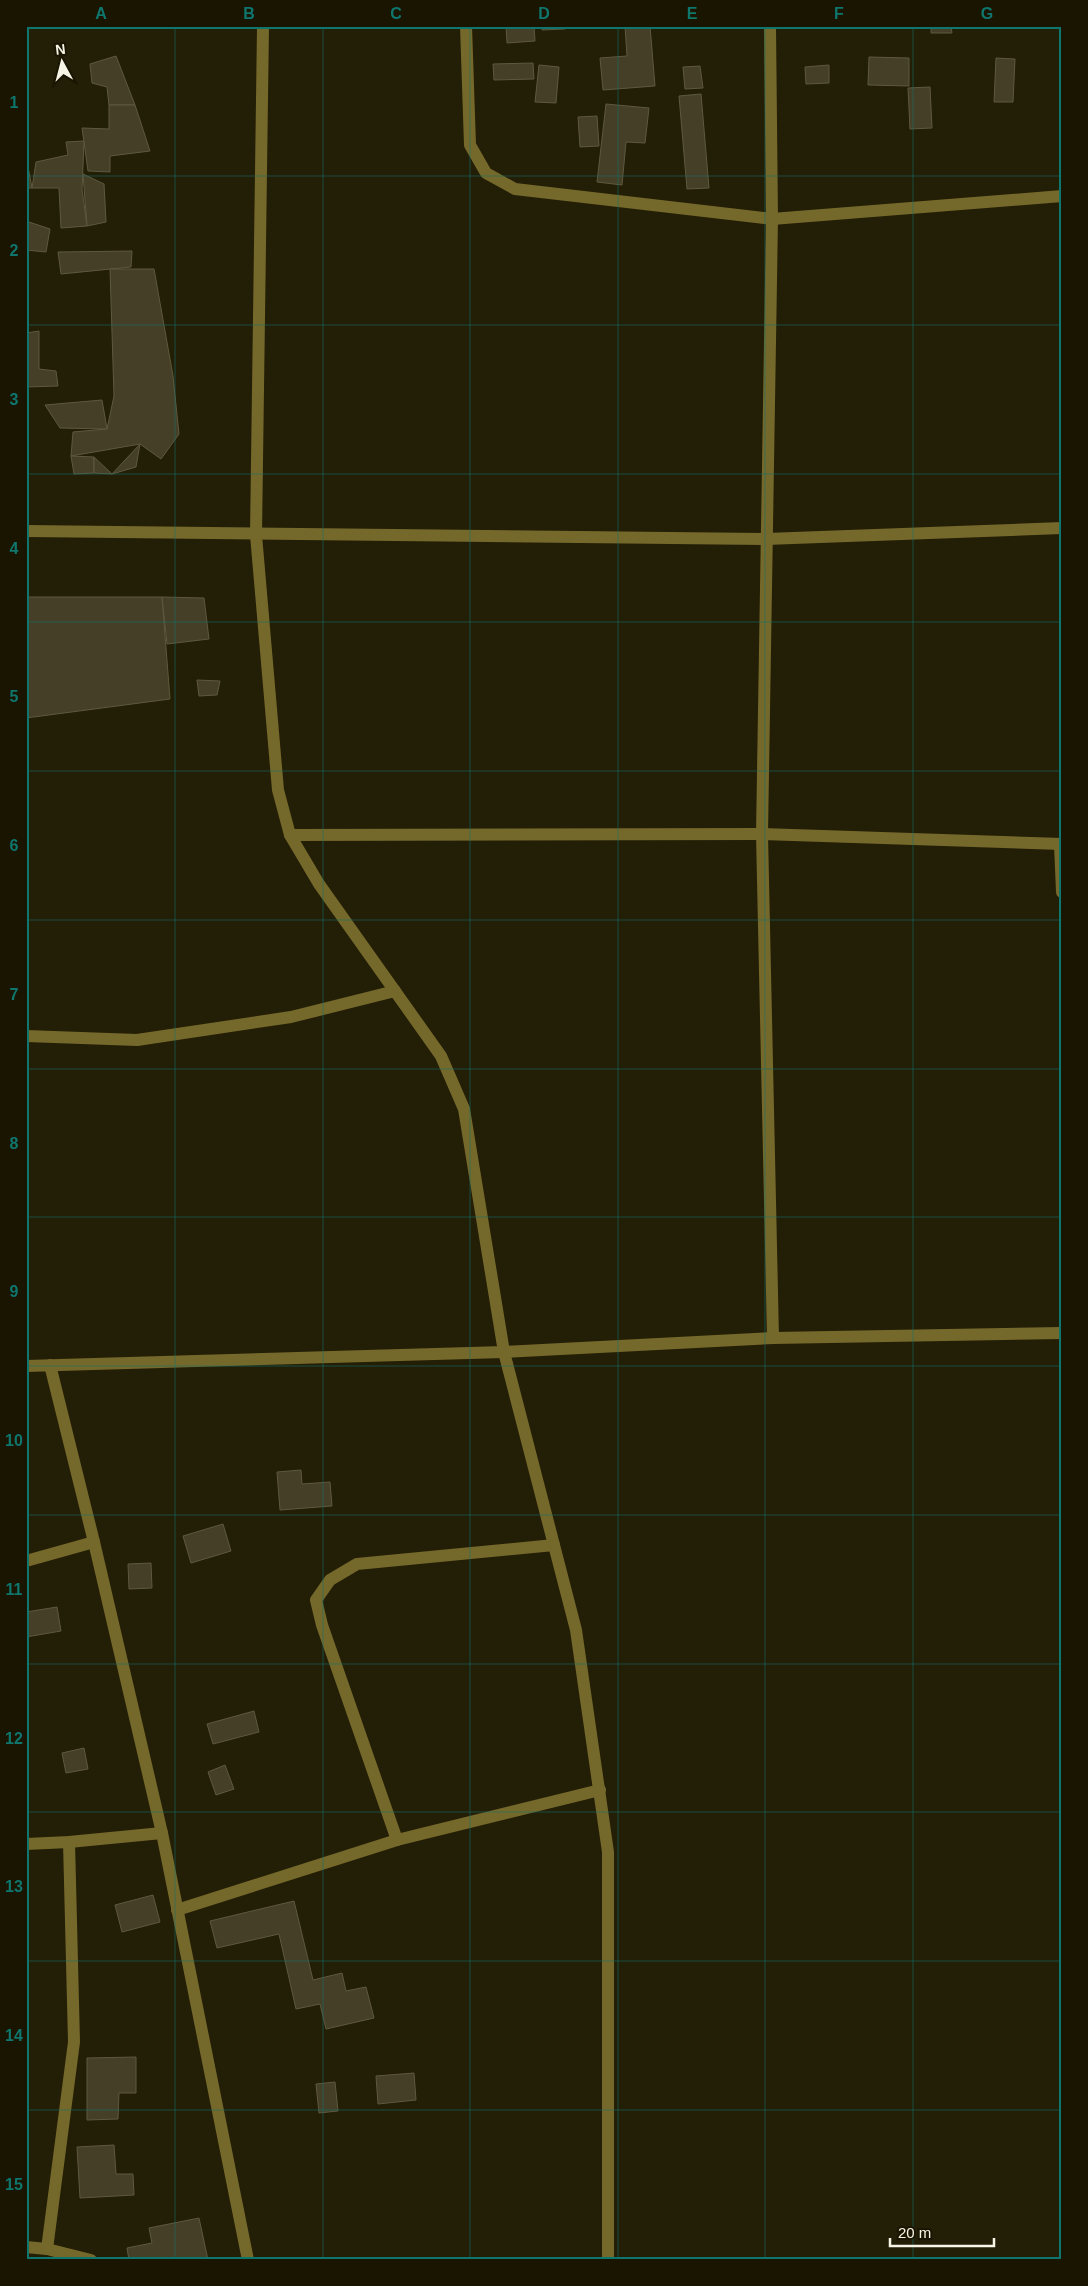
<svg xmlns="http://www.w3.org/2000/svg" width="1088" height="2286" font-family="Helvetica,sans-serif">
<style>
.building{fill:#443f26;stroke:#5e583e}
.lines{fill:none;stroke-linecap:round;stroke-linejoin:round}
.minor{stroke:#75682b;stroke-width:12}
.grid{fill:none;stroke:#0f766e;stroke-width:1;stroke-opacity:0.55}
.neatline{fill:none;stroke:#0f766e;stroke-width:2}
.grid-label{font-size:16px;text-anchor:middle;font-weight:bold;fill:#0f766e}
</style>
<rect width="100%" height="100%" fill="#231e06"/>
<g class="building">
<polygon points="534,26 535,41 507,43 506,27"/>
<polygon points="542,26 565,26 565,29 542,30"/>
<polygon points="572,26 590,26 590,27 572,28"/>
<polygon points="625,26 650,26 655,86 603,90 600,58 627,56"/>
<polygon points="931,26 951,26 952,33 931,33"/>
<polygon points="116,56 135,105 109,105 107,87 92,83 90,64"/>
<polygon points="869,57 909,58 909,86 868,85"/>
<polygon points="996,58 1015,59 1013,102 994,102"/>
<polygon points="533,63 534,79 494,80 493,64"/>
<polygon points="539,65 559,67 556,103 535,102"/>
<polygon points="829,65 829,83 806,84 805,67"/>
<polygon points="700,66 703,88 685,89 683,67"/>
<polygon points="930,87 932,128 910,129 908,88"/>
<polygon points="701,94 709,188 687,189 679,96"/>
<polygon points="606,104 649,108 645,143 626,142 622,185 597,182"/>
<polygon points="109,105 135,105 150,151 110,156 110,172 88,171 82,128 109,129"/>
<polygon points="597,116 599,146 580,147 578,117"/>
<polygon points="84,141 82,189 87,226 61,228 59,188 32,188 36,162 68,155 66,142"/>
<polygon points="26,156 32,188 26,188"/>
<polygon points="83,174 104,184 106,222 87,226"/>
<polygon points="26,221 50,229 46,252 26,250"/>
<polygon points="132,251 131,267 61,274 58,252"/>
<polygon points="110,269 154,269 173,376 179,434 161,459 140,444 71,456 73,432 107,429 114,396"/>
<polygon points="39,331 39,369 56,371 58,386 26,387 26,333"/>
<polygon points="102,400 107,429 60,428 45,405"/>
<polygon points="140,444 136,467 112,474"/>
<polygon points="71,456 94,457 94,473 74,474"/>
<polygon points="94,457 112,474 94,473"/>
<polygon points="26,597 162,597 170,699 26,718"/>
<polygon points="162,597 204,598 209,639 167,644"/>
<polygon points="197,680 220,681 217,695 199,696"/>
<polygon points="301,1470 302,1484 330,1482 332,1506 280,1510 277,1472"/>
<polygon points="223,1524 231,1551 191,1563 183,1536"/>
<polygon points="151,1563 152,1588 129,1589 128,1564"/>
<polygon points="57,1607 61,1631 26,1637 26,1612"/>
<polygon points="254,1711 259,1732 213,1744 207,1724"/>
<polygon points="84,1748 88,1769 66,1773 62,1753"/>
<polygon points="225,1765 234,1789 216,1795 208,1772"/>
<polygon points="153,1895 160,1922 122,1932 115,1905"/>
<polygon points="294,1901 313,1980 342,1973 346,1991 366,1987 374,2018 326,2029 320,2004 296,2009 279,1934 217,1948 210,1921"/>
<polygon points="136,2057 136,2093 119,2093 118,2119 87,2120 87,2058"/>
<polygon points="414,2073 416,2100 378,2104 376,2076"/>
<polygon points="335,2082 338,2111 319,2113 316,2084"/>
<polygon points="114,2145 116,2174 133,2174 134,2195 80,2198 77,2147"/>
<polygon points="199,2218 208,2260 129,2260 127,2248 152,2243 149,2228"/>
</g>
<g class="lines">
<g class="minor">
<polyline points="263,26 256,535 278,790 290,835 319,884 441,1056 464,1109 504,1352 576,1630 608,1852 608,2260"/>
<polyline points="466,26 470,145 486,173 515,189 772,219 1062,196"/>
<polyline points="770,26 772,219 762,834 773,1338"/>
<polyline points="26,531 766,539 1062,528"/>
<polyline points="290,835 762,834 1062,844"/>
<polyline points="1060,845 1062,892"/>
<polyline points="26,1036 137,1040 291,1017 395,991"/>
<polyline points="50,1365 94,1542 162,1833 248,2260"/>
<polyline points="26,1366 504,1352 773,1338 1062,1333"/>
<polyline points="26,1561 94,1542"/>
<polyline points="397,1840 322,1625 316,1600 330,1580 357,1564 554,1545"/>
<polyline points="26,1844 69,1842 162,1833"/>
<polyline points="177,1910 397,1840 600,1790"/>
<polyline points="26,2247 47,2249 91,2260"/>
<polyline points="47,2249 74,2042 69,1842"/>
</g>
</g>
<path class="grid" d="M 175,26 L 175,2260M 323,26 L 323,2260M 470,26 L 470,2260M 618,26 L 618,2260M 765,26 L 765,2260M 913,26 L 913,2260M 26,176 L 1062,176M 26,325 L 1062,325M 26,474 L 1062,474M 26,622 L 1062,622M 26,771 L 1062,771M 26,920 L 1062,920M 26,1069 L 1062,1069M 26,1217 L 1062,1217M 26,1366 L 1062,1366M 26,1515 L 1062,1515M 26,1664 L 1062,1664M 26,1812 L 1062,1812M 26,1961 L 1062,1961M 26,2110 L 1062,2110"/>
<rect width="1088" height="2286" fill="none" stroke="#1a1500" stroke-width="55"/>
<g transform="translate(62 62) rotate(353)" stroke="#1a1500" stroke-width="4" paint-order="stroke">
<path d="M0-4L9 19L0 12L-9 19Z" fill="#f7f5e6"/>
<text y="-8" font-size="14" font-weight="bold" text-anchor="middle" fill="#f7f5e6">N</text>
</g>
<path d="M890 2238v8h104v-8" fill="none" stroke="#f7f5e6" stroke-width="2.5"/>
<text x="898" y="2238" font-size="15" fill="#f7f5e6" stroke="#1a1500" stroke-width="4" paint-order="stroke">20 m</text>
<rect x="28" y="28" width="1032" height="2230" class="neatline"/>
<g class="grid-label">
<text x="101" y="19">A</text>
<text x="249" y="19">B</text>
<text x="396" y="19">C</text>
<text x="544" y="19">D</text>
<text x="692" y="19">E</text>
<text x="839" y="19">F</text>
<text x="987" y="19">G</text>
<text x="14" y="108">1</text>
<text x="14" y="256">2</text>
<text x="14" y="405">3</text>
<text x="14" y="554">4</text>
<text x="14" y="702">5</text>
<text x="14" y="851">6</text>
<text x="14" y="1000">7</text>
<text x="14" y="1149">8</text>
<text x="14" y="1297">9</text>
<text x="14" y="1446">10</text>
<text x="14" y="1595">11</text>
<text x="14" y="1744">12</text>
<text x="14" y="1892">13</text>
<text x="14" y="2041">14</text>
<text x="14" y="2190">15</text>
</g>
</svg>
